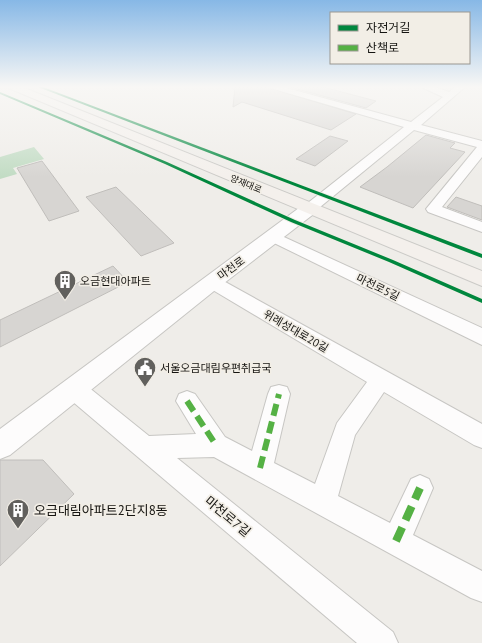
<svg xmlns="http://www.w3.org/2000/svg" width="482" height="643" font-family="'PT Sans','Noto Sans KR',sans-serif">
<style>
.green{fill:#c2dcc4}
.building{fill:#d7d5d2;stroke:#c0bebb}
.lines{fill:none;stroke-linecap:round;stroke-linejoin:round}
.street-casing{stroke:#c7c6c3;stroke-width:2}
.secondary-casing{stroke:#c7c6c3;stroke-width:2}
.primary-casing{stroke:#cbcac7;stroke-width:2}
.street{fill:#fdfcfc;fill-rule:evenodd}
.secondary{fill:#fdfcfc;fill-rule:evenodd}
.primary{fill:#f4f0ec;fill-rule:evenodd}
.quiet-far1{stroke:#55b144;stroke-width:6;stroke-dasharray:12 6;stroke-linecap:butt}
.quiet{stroke:#55b144;stroke-width:8;stroke-dasharray:15 8;stroke-linecap:butt}
.cycleway-casing{stroke:#f2eee6;stroke-width:2}
.cycleway{fill:#00873e;fill-rule:evenodd}
.labels{text-anchor:middle;stroke-width:3.5;stroke-linejoin:round;paint-order:stroke}
.far-street-label{font-size:9px;fill:#151411;stroke:#f2eee6}
.street-label{font-size:11px;fill:#151411;stroke:#f2eee6}
.poi-label{font-size:11px;fill:#151411;stroke:#f2eee6;text-anchor:start}
.near-poi-label{font-size:13px;fill:#151411;stroke:#f2eee6;text-anchor:start}
.near-street-label{font-size:13px;fill:#151411;stroke:#f2eee6}
</style>
<rect width="100%" height="100%" fill="#efede9"/>
<polygon class="green" points="34,147 44,159 13,168 17,174 0,179 0,157"/>
<g class="building">
<polygon points="235,87 266,87 356,114 331,130 242,102 233,107"/>
<polygon points="290,87 323,87 376,101 366,108"/>
<polygon points="426,135 455,143 450,148 465,152 413,208 360,187 387,167"/>
<polygon points="330,136 348,141 315,166 296,159"/>
<polygon points="42,161 79,211 49,221 17,168"/>
<polygon points="116,187 174,243 141,256 86,197"/>
<polygon points="456,197 482,206 482,220 447,207"/>
<polygon points="113,266 128,282 0,347 0,320"/>
<polygon points="0,460 43,460 74,494 0,566"/>
</g>
<g class="lines">
<g class="street-casing">
<g id="street">
<polygon points="267,87 283,87 411,122 443,97 421,87 435,87 449,92 455,87 465,87 421,125 482,141 482,157 442,207 482,222 482,232 428,212 426,209 477,147 414,130 314,212 309,213 304,212 302,209 304,206 404,127"/>
<polygon points="273,232 482,328 482,345 268,240 265,237 268,234"/>
<polygon points="212,276 218,278 482,424 482,448 474,445 384,392 355,435 338,496 390,523 411,479 420,475 429,479 433,488 413,535 482,571 482,602 471,598 214,457 177,458 393,632 398,643 357,643 66,396 63,389 66,382 74,380 82,382 149,436 196,434 176,401 179,394 187,391 195,394 225,437 252,451 268,394 271,387 279,385 287,387 290,394 274,463 315,484 337,423 367,382 206,286 203,282 206,278"/>
</g>
</g>
<g class="secondary-casing">
<polygon id="secondary" points="309,204 315,205 317,209 315,213 219,287 10,455 0,459 0,429 303,205"/>
</g>
<g class="primary-casing">
<polygon id="primary" points="6,87 22,87 482,271 482,286"/>
</g>
<use href="#street" class="street"/>
<use href="#secondary" class="secondary"/>
<use href="#primary" class="primary"/>
<g class="quiet-far1">
<polyline points="187,401 216,445"/>
<polyline points="260,468 279,394"/>
</g>
<polyline class="quiet" points="396,541 420,488"/>
<g class="cycleway-casing">
<g id="cycleway">
<polygon points="43,87 482,254 482,258 38,87"/>
<polygon points="0,92 167,162 295,220 393,260 482,299 482,303 389,262 291,222 165,164 0,94"/>
</g>
</g>
<use href="#cycleway" class="cycleway"/>
</g>
<linearGradient id="sky" x2="0" y2="1"><stop stop-color="#87b8e6"/><stop offset="0.49" stop-color="#f8f7f5"/><stop offset="1" stop-color="#f8f7f5" stop-opacity="0"/></linearGradient>
<rect width="482" height="177" fill="url(#sky)"/>
<defs>
<g id="building-pin" transform="scale(1.15)"><path d="M0 17L-7.5 6A9.5 9.5 0 1 1 7.5 6Z" fill="#61605d" stroke="#f2eee6"/><path d="M-4-6H4V6H1V3H-1V6H-4ZM-2.5-4.3h1.7v1.8h-1.7ZM.8-4.3h1.7v1.8H.8ZM-2.5-1h1.7V.8h-1.7ZM.8-1h1.7V.8H.8Z" fill="#fff"/></g>
<g id="civic-pin" transform="scale(1.15)"><path d="M0 17L-7.5 6A9.5 9.5 0 1 1 7.5 6Z" fill="#61605d" stroke="#f2eee6"/><path d="M-.6-6.5H3V-4.5H.6V-3L4-1V1h2V6H-6V1h2V-1L-.6-3ZM-1.2 2.5V6h2.4V2.5Z" fill="#fff"/></g>
</defs>
<g fill-rule="evenodd">
<use href="#building-pin" x="65" y="281"/>
<use href="#civic-pin" x="145" y="368"/>
<use href="#building-pin" x="18" y="510"/>
</g>
<g class="labels">
<g class="far-street-label">
<text transform="translate(246 184) rotate(22)" y="3">양재대로</text>
</g>
<g class="street-label">
<text transform="translate(231 268) rotate(-36)" y="4">마천로</text>
<text transform="translate(378 287) rotate(26)" y="4">마천로5길</text>
<text transform="translate(296 331) rotate(30)" y="4">위례성대로20길</text>
</g>
<g class="poi-label">
<text x="80" y="285">오금현대아파트</text>
<text x="160" y="372">서울오금대림우편취급국</text>
</g>
<g class="near-poi-label">
<text x="34" y="515">오금대림아파트2단지8동</text>
</g>
<g class="near-street-label">
<text transform="translate(228 516) rotate(40)" y="5">마천로7길</text>
</g>
</g>
<rect x="330" y="12" width="140" height="52" fill="#f2eee6" stroke="#9a9791"/>
<rect x="338" y="25" width="20" height="6" fill="#00873e" stroke="#9a9791"/>
<text x="366" y="32" font-size="12" fill="#151411">자전거길</text>
<rect x="338" y="45" width="20" height="6" fill="#55b144" stroke="#9a9791"/>
<text x="366" y="52" font-size="12" fill="#151411">산책로</text>
</svg>
